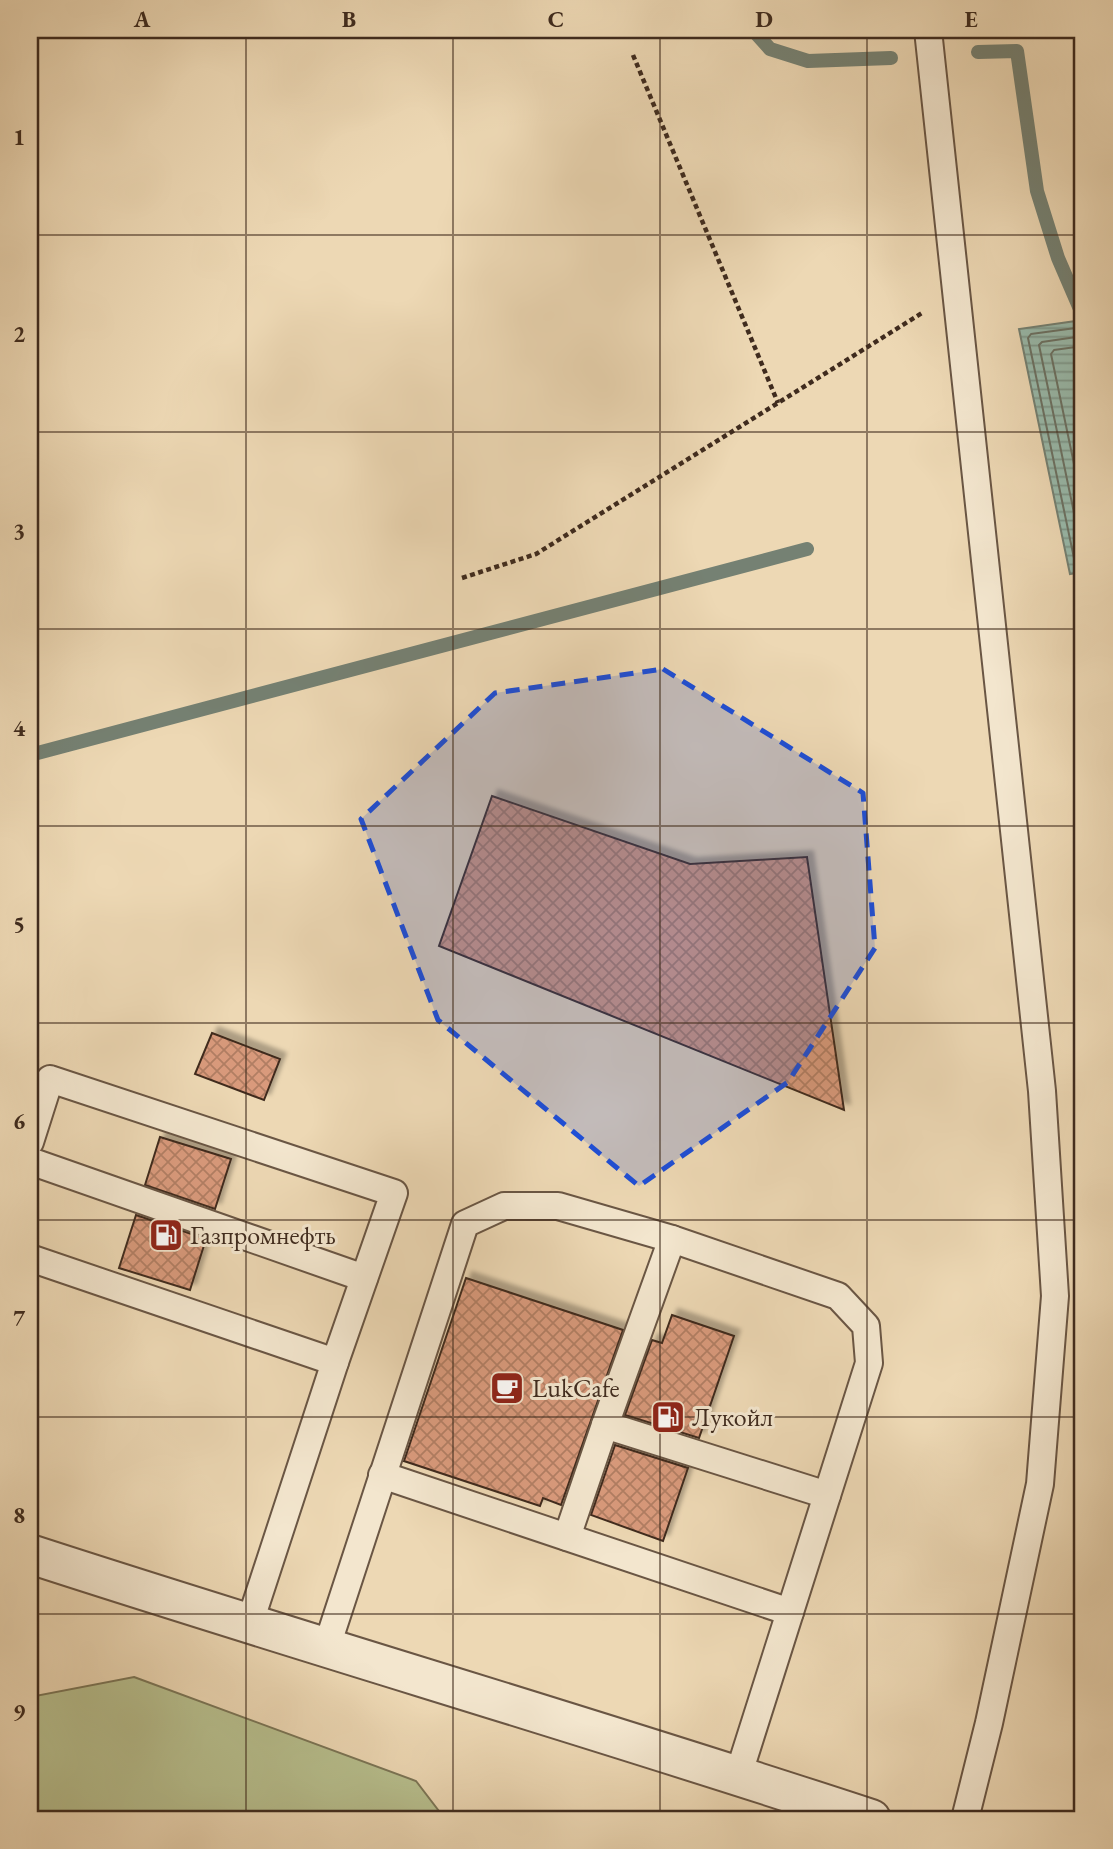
<svg xmlns="http://www.w3.org/2000/svg" width="1113" height="1849" font-family="'EB Garamond',serif">
<style>
.grass{fill:#b7bf8e;stroke:#7b7556;stroke-width:2}
.water{fill:url(#water-rules);stroke:#758173;stroke-width:2}
.lines{fill:none;stroke-linecap:round;stroke-linejoin:round}
.shore{stroke:#6c7264;stroke-width:2}
.stream{stroke:#758173;stroke-width:14}
.building{fill:url(#building-cross-hatch);stroke:#3f2b1e;stroke-width:2;filter:url(#shadow)}
.service-casing{stroke:#6a5644;stroke-width:30}
.minor-casing{stroke:#6a5644;stroke-width:42}
.path{stroke:#3f2b1e;stroke-width:4.5;stroke-dasharray:5 3.5;stroke-linecap:butt}
.service{stroke:#f3e6ce;stroke-width:26}
.minor{stroke:#f3e6ce;stroke-width:38}
.marked{fill:#1d4ed8;fill-opacity:0.2;stroke:#1d4ed8;stroke-width:5;stroke-dasharray:14 9;stroke-linejoin:round}
.grid{fill:none;stroke:#3f2b1e;stroke-width:2;stroke-opacity:0.55}
.labels{text-anchor:middle;stroke-width:6;stroke-linejoin:round;paint-order:stroke}
.poi-label{font-size:26px;fill:#3f2b1e;stroke:#f3e6ce;text-anchor:start}
.neatline{fill:none;stroke:#3f2b1e;stroke-width:2.5}
.grid-label{font-size:23px;text-anchor:middle;font-weight:bold;fill:#3f2b1e}
</style>
<defs>
<pattern id="water-rules" width="6" height="5" patternUnits="userSpaceOnUse" patternTransform="scale(1.75)"><rect width="6" height="5" fill="#99baab"/><path d="M0 2.5h6" fill="none" stroke="#7e978b"/></pattern>
<pattern id="building-cross-hatch" width="8" height="8" patternUnits="userSpaceOnUse" patternTransform="scale(1.75)"><rect width="8" height="8" fill="#d99a7b"/><path d="M0 0l8 8M0 8l8-8" fill="none" stroke="#b17e64"/></pattern>
<filter id="shadow"><feDropShadow dx="6" dy="-6" stdDeviation="2" flood-color="#0004"/></filter>
</defs>
<rect width="100%" height="100%" fill="#edd8b4"/>
<filter id="stains"><feTurbulence type="fractalNoise" baseFrequency=".00286" numOctaves="4"/><feColorMatrix values="0 0 0 0 .2 0 0 0 0 .09 0 0 0 0 .02 0 0 0 .5 -.17"/></filter>
<radialGradient id="worn" r=".72"><stop offset=".6" stop-color="#630" stop-opacity="0"/><stop offset="1" stop-color="#630" stop-opacity=".3"/></radialGradient>
<polygon class="grass" points="134,1677 416,1781 445,1819 30,1819 30,1697"/>
<polygon class="water" points="1083,320 1083,572 1070,574 1019,329"/>
<g class="lines">
<g class="shore">
<polyline points="1083,327 1031,334 1028,338 1075,563 1083,566"/>
<polyline points="1083,336 1042,342 1039,345 1083,556"/>
<polyline points="1083,346 1054,350 1051,354 1083,507"/>
</g>
<g class="stream">
<polyline points="753,30 770,49 808,61 891,58"/>
<polyline points="978,52 1017,51 1037,191 1058,258 1083,316"/>
<polyline points="30,755 807,549"/>
</g>
</g>
<g class="building">
<polygon points="492,796 690,864 807,857 844,1110 439,946"/>
<polygon points="212,1033 280,1059 264,1100 195,1074"/>
<polygon points="160,1137 231,1159 215,1209 145,1185"/>
<polygon points="136,1215 206,1239 190,1290 119,1268"/>
<polygon points="466,1278 623,1330 561,1505 543,1498 540,1506 404,1461"/>
<polygon points="672,1315 734,1336 699,1438 625,1415 652,1340 662,1343"/>
<polygon points="615,1445 688,1468 663,1541 591,1515"/>
</g>
<g class="lines">
<g class="service-casing">
<g id="service">
<polyline points="928,30 1042,1091 1055,1296 1040,1484 989,1723 965,1819"/>
<polyline points="30,1142 50,1079 394,1193 335,1362 249,1625"/>
<polyline points="30,1161 364,1278"/>
<polyline points="30,1258 335,1362"/>
<polyline points="605,1425 827,1495"/>
<polyline points="382,1475 790,1612"/>
<polyline points="567,1537 605,1425 672,1239"/>
<polyline points="326,1649 465,1224 504,1206 558,1206 672,1239 838,1296 866,1326 869,1363 738,1776"/>
</g>
</g>
<g class="minor-casing">
<path id="minor" d="M 30,1554 C 310,1645 592,1727 871,1819"/>
</g>
<g class="path">
<polyline points="633,55 778,403"/>
<polyline points="462,578 536,554 922,313"/>
</g>
<use href="#service" class="service"/>
<use href="#minor" class="minor"/>
</g>
<path class="marked" d="M 663,669 L 863,793 L 875,948 L 788,1082 L 639,1186 L 438,1020 L 361,819 L 495,693 Z"/>
<path class="grid" d="M 246,30 L 246,1819M 453,30 L 453,1819M 660,30 L 660,1819M 867,30 L 867,1819M 30,235 L 1083,235M 30,432 L 1083,432M 30,629 L 1083,629M 30,826 L 1083,826M 30,1023 L 1083,1023M 30,1220 L 1083,1220M 30,1417 L 1083,1417M 30,1614 L 1083,1614"/>
<defs>
<g id="fuel-square" transform="scale(1.75)"><rect x="-9" y="-9" width="18" height="18" rx="4" fill="#8f2418" stroke="#f3e6ce"/><path d="M-5.5-6h7V0h2V4h1.3V-2.5L3-4.5l.8-.8L6-3V5H2.5V1h-1V6h-7ZM-4.2-4.7v3.2H.2V-4.7Z" fill="#fff"/></g>
<g id="cafe-square" transform="scale(1.75)"><rect x="-9" y="-9" width="18" height="18" rx="4" fill="#8f2418" stroke="#f3e6ce"/><path d="M-5.5-4.5H6V0H3Q3 3.5 0 3.5H-2.5Q-5.5 3.5-5.5 0ZM3-3.2v2h1.7v-2ZM-6 4.5H4V6H-6Z" fill="#fff"/></g>
</defs>
<g fill-rule="evenodd">
<use href="#fuel-square" x="166" y="1235"/>
<use href="#cafe-square" x="507" y="1388"/>
<use href="#fuel-square" x="668" y="1417"/>
</g>
<g class="labels">
<g class="poi-label">
<text x="190" y="1244">Газпромнефть</text>
<text x="532" y="1397">LukCafe</text>
<text x="692" y="1426">Лукойл</text>
</g>
</g>
<rect width="1113" height="1849" fill="none" stroke="#edd8b4" stroke-width="77"/>
<rect x="38" y="38" width="1036" height="1773" class="neatline"/>
<g class="grid-label">
<text x="142" y="27">A</text>
<text x="349" y="27">B</text>
<text x="556" y="27">C</text>
<text x="764" y="27">D</text>
<text x="971" y="27">E</text>
<text x="19" y="145">1</text>
<text x="19" y="342">2</text>
<text x="19" y="539">3</text>
<text x="19" y="736">4</text>
<text x="19" y="932">5</text>
<text x="19" y="1129">6</text>
<text x="19" y="1326">7</text>
<text x="19" y="1523">8</text>
<text x="19" y="1720">9</text>
</g>
<rect width="100%" height="100%" filter="url(#stains)"/>
<rect width="100%" height="100%" fill="url(#worn)"/>
</svg>
